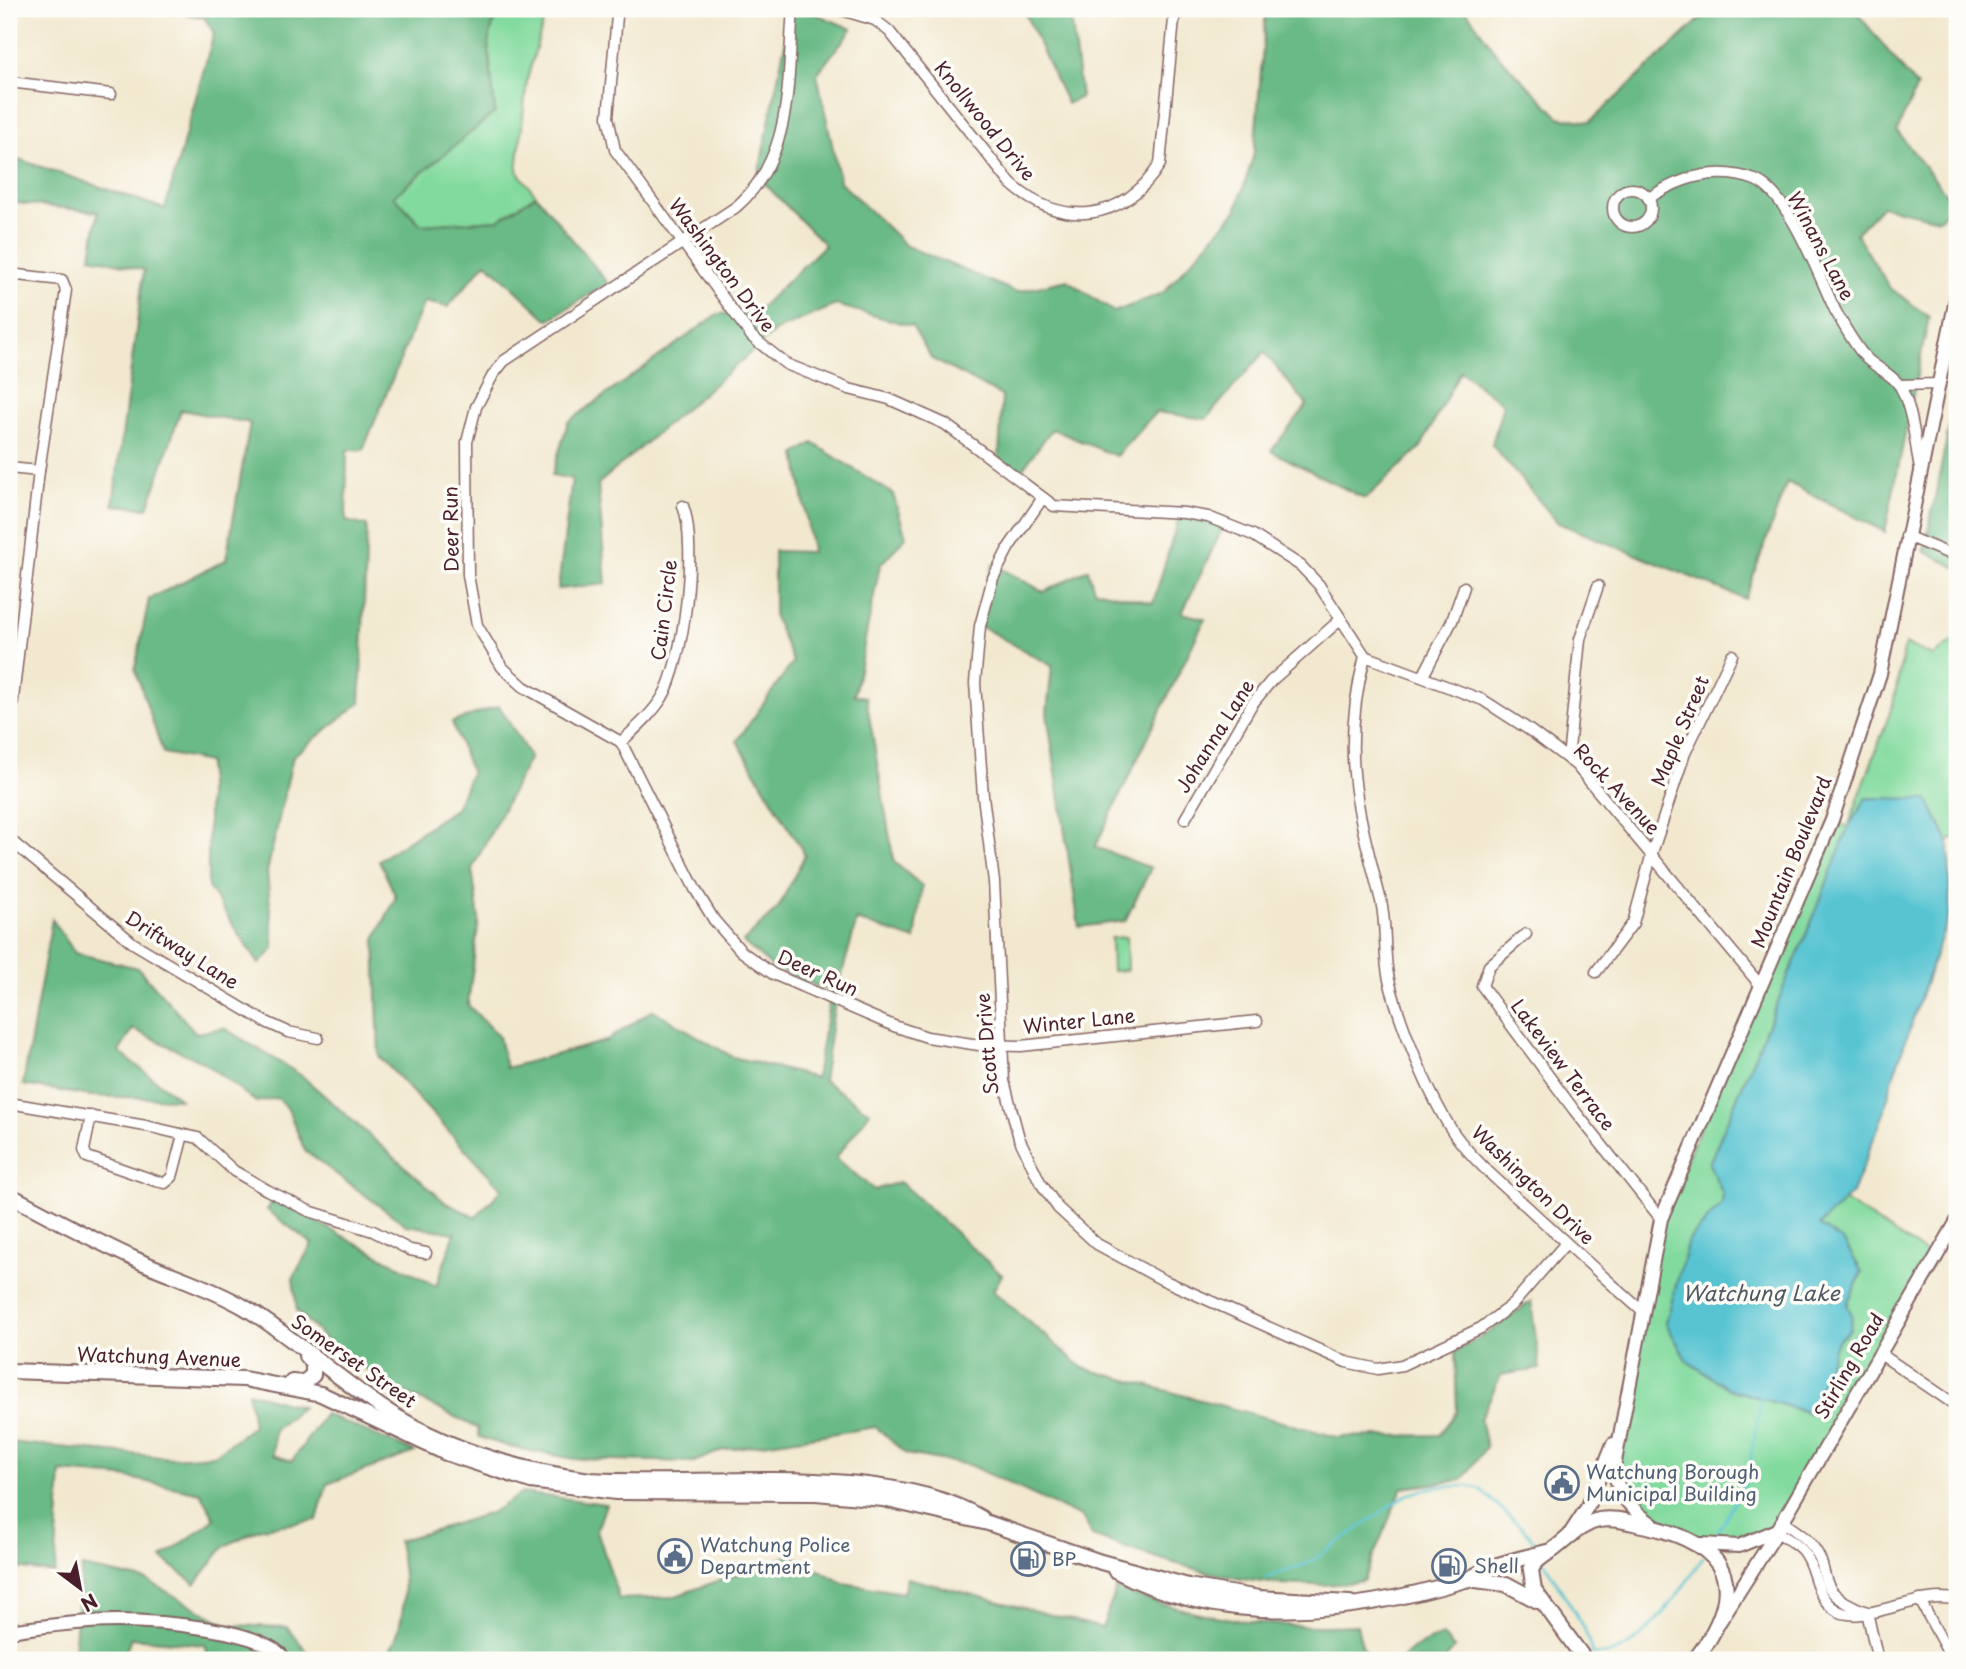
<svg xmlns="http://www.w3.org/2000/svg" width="1966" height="1669" font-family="'Playpen Sans',sans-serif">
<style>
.green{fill:#82da9e;stroke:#667c64;stroke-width:2}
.forest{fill:#69ba85;stroke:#5a6c58;stroke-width:2}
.water{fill:#58c4d2;stroke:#51727e;stroke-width:2}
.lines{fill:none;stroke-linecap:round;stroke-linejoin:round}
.stream{stroke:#58c4d2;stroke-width:2.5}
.minor-casing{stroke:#856564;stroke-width:13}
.tertiary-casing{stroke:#856564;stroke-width:16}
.secondary-casing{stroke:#856564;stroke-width:18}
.minor{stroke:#fff;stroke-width:10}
.tertiary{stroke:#fff;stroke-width:12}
.secondary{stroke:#fff;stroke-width:14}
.labels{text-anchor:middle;stroke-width:7;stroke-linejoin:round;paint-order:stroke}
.street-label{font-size:19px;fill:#4a1f2b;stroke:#fdfcf7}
.service-label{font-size:19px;fill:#4e5e75;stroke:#fdfcf7;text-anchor:start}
.water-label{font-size:21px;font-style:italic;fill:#4f5965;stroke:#fdfcf7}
</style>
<rect width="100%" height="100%" fill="#fdfcf7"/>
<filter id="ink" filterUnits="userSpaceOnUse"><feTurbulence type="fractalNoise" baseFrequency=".0143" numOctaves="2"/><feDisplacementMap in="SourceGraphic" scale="14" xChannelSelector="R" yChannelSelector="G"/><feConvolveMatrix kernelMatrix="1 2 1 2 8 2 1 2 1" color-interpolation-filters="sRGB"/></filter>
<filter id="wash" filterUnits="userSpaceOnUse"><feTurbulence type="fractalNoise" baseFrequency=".00686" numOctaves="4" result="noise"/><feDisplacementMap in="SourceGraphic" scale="28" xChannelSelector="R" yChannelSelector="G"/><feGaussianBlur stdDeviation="1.57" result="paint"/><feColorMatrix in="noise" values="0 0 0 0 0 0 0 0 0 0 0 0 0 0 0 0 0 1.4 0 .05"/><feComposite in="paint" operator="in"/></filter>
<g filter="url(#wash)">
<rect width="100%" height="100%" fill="#f2e8cf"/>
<g class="green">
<polygon points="497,9 547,9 527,80 517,171 536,195 498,220 421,225 394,196 495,112 488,43"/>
<polygon points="1957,639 1957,836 1949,842 1927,799 1848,828 1816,911 1709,1164 1723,1194 1722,1204 1688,1241 1666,1323 1687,1361 1730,1389 1809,1413 1837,1341 1850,1329 1847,1305 1862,1272 1844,1242 1818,1225 1843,1200 1935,1259 1775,1531 1730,1547 1658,1528 1616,1482 1661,1219 1832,820 1848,827 1893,704 1905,644 1933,656"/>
<polygon points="1126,937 1127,970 1112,971 1111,938"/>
</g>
<g class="forest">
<polygon points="155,9 497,9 488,43 495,112 394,196 421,225 498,220 536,195 608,283 548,320 486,262 448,307 424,302 363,450 347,450 346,521 367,526 360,703 293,756 267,872 274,949 259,964 208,887 208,762 163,753 135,669 149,599 226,560 250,423 181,410 148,508 113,505 144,270 91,257 98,212 9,202 9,162 21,160 165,209 214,33 204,17"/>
<polygon points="792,9 804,9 852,29 817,74 840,182 906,246 1016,292 1067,280 1114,312 1163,293 1236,211 1254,154 1266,9 1465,9 1497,54 1559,117 1590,122 1711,9 1854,9 1917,87 1897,131 1953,203 1952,209 1939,219 1882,206 1856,233 1889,287 1929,317 1885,532 1787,482 1745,599 1558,523 1492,445 1503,404 1460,371 1421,447 1365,499 1271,451 1307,405 1264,352 1206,419 1156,412 1116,456 1052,429 1018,475 999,459 1002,396 932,359 912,326 836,305 777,330 598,484 606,584 558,589 572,479 552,475 568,422 718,314 756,312 825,245 758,177"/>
<polygon points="1023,9 1070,9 1081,97 1067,104"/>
<polygon points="1957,389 1957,568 1924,551"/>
<path d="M 813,443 L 893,494 L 906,537 L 880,565 L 854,695 L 866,697 L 894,862 L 922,886 L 915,940 L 857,920 L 836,995 L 823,1080 L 870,1112 L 836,1158 L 874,1190 L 900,1182 L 1002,1275 L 993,1291 L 1083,1368 L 1337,1437 L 1439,1435 L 1457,1411 L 1455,1352 L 1491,1331 L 1531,1301 L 1540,1369 L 1501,1375 L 1480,1419 L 1486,1447 L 1462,1480 L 1402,1488 L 1363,1581 C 1268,1596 1180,1567 1092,1536 L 1083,1518 L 969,1465 L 906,1454 L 876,1427 L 723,1450 L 694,1462 L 575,1459 L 510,1447 L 479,1437 L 478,1428 L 389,1385 L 332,1346 L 297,1311 L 293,1278 L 312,1244 L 267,1210 L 274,1199 L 436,1286 L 455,1233 L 406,1225 L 305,1151 L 288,1109 L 278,1098 L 256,1102 L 205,1063 L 133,1029 L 119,1052 L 180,1099 L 91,1096 L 23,1085 L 52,919 L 75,953 L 138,968 L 196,1033 L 224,1028 L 302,1076 L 446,1203 L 476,1217 L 502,1189 L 379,1056 L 375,939 L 396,897 L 379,860 L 456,808 L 471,773 L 452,722 L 499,706 L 530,757 L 472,869 L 479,919 L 468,1005 L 499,1037 L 506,1068 L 606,1041 L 653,1010 L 733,1057 L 816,1078 L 831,992 L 772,967 L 743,942 L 778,908 L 805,855 L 737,741 L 793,662 L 774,617 L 774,551 L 812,552 L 796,454 Z"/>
<polygon points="1182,507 1226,521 1182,613 1205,619 1095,847 1151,868 1125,921 1079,927 1047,713 1052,666 975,623 993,564 1044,592 1088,569 1094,590 1153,603"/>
<polygon points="248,1392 302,1407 274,1430 273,1455 292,1461 325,1414 415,1452 327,1484 317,1520 261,1528 225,1546 195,1584 162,1558 215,1519 201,1493 124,1477 61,1472 55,1573 9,1567 9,1442 172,1458 214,1455 253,1426"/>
<path d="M 522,1493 L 606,1504 L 597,1530 L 619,1599 L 673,1597 L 791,1555 L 843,1583 L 903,1593 L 907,1578 L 1102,1628 L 1116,1589 C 1193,1617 1274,1630 1357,1625 C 1360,1641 1363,1658 1381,1660 L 1297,1660 L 1166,1650 L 1158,1660 L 384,1660 C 409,1625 406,1581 398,1541 L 491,1513 Z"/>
<polygon points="82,1567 146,1580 227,1625 287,1627 314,1660 209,1660 205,1645 131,1638 123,1660 73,1660"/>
<polygon points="1442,1635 1454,1648 1445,1660 1400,1660 1412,1649"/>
</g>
<polygon class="water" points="1866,798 1927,799 1949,842 1950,912 1893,1077 1884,1113 1852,1193 1819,1225 1844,1242 1862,1272 1847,1305 1852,1315 1850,1329 1837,1341 1810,1413 1730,1389 1687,1361 1666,1323 1688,1241 1722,1204 1723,1194 1709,1164 1816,911 1848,828"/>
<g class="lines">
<g class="stream">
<polyline points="1714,1539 1747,1480 1761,1399"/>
<path d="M 1544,1562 L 1584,1627 L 1592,1653 C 1632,1667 1685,1586 1703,1557"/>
<polyline points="1266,1578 1309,1563 1406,1495 1435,1487 1468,1486 1480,1489 1529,1534 1538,1550"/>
</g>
</g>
</g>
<g filter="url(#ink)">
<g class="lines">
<g class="minor-casing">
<g id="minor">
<path d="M 793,9 C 787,80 794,157 736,207 L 504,361 L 493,375 L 476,407 L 467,442 L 468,575 L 477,625 L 502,667 L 524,687 L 621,742 L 695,889 L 714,920 L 741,951 L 773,974 L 894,1026 L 927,1037 L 979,1045 L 1021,1046 L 1257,1021"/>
<path d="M 838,9 L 875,20 L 889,31 L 1011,184 C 1061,229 1124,222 1160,164 L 1175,9"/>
<path d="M 617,16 L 608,117 L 615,150 L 752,337 L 786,364 L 849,389 L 889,399 L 945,424 L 1054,506 L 1184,513 L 1208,517 L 1253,535 L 1301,566 L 1319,585 L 1365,656 C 1340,752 1357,809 1381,901 C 1387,927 1383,954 1389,980 C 1400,1024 1428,1094 1453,1132 C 1472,1159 1499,1182 1524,1204 C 1563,1240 1602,1276 1642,1311"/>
<polyline points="9,82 111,94"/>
<circle cx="1632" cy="208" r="19"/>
<path d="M 1649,198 C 1681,177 1717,166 1755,180 C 1789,193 1819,277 1835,310 C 1844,326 1854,345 1867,359 C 1877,368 1893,375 1900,386 C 1913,410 1915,443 1920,469"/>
<polyline points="9,274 62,280 66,290 39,471 9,734"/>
<polyline points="1899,385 1939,384"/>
<polyline points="9,468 39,471"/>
<polyline points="1042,499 1009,547 993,578 980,626 975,683 983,796 994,882 1004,1081 1019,1138 1040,1182 1058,1208 1097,1244 1161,1279 1346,1362 1378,1369 1402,1365 1481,1328 1513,1304 1566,1243"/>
<polyline points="1906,536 1957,557"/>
<polyline points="1365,656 1483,700 1528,729 1576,765 1761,986"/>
<polyline points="1423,676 1452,621 1464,587"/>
<path d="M 621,742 C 636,728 651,715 662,698 C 684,662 698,545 683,506"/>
<polyline points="1568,759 1580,639 1598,586"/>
<polyline points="1185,819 1252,704 1271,681 1341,619"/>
<polyline points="9,839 133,943 264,1021 288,1032 318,1038"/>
<polyline points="1526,934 1489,966 1482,986 1574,1110 1661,1219"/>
<polyline points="1596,972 1633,923 1652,853 1685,753 1732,655"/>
<polyline points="9,1103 146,1126 198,1138 234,1171 267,1190 309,1211 373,1231 410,1250 426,1253"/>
<polyline points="91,1116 84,1150 87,1157 156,1181 165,1183 172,1177 183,1135"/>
<polyline points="1879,1353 1957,1406"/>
<path d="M 1781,1521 C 1790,1527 1800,1533 1808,1541 C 1838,1573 1806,1589 1867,1612"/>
<path d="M 1775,1531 C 1784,1537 1795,1542 1802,1550 C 1818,1569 1812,1595 1836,1610 C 1862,1627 1920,1589 1957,1600"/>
<polyline points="1920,1600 1952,1660"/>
<polyline points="1867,1612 1878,1660"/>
</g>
</g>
<g class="tertiary-casing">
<g id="tertiary">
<path d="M 1655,1526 C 1633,1511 1616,1495 1614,1467 L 1661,1219 L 1832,820 L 1880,674 L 1957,294"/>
<polyline points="1571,1532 1588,1506 1613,1444"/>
<polyline points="1701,1544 1739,1546 1775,1531"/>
<polyline points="1720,1621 1773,1538 1957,1221"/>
<path d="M 9,1631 C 44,1626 81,1621 116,1621 C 152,1621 266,1628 285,1660"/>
</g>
</g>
<g class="secondary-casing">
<g id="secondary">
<path d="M 9,1195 C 51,1217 93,1240 137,1260 C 172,1276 210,1287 244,1307 C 292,1336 334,1376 381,1407 C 444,1449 516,1470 590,1480 C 700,1487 887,1461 981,1518"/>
<polyline points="9,1371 244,1379 321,1394 446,1453 531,1481 616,1492 816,1493 883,1499 988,1523 1101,1562 1188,1586 1259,1598 1350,1603"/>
<polyline points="292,1382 303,1383 313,1375 313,1363 306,1356"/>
<path d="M 1115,1570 C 1222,1628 1353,1614 1465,1580 C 1473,1578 1480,1572 1489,1568 C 1509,1561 1530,1556 1551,1551"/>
<polyline points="1468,1579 1506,1584 1538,1601"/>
<path d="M 1585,1660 L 1534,1590 L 1531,1570 C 1535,1560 1545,1555 1554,1549 C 1569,1538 1580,1524 1599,1520 C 1616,1517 1631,1523 1647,1526 C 1733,1546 1748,1589 1695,1660"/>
</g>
</g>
<use href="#minor" class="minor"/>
<use href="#tertiary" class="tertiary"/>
<use href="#secondary" class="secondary"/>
</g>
</g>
<defs>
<g id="civic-ring" transform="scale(1.75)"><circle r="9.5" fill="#fdfcf7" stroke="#5c6f8a" stroke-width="1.5"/><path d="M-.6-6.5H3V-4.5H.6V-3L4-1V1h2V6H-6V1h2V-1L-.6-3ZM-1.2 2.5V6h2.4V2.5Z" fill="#5c6f8a"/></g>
<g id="fuel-ring" transform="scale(1.75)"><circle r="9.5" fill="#fdfcf7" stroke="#5c6f8a" stroke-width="1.5"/><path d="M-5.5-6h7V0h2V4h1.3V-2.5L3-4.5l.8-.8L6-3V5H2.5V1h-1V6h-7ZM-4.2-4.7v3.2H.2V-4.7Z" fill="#5c6f8a"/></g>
</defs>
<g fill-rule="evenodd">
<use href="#civic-ring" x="1562" y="1483"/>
<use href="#civic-ring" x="675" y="1556"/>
<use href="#fuel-ring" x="1028" y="1559"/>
<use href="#fuel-ring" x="1449" y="1566"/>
</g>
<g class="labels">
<g class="street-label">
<text transform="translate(985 121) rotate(51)" y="7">Knollwood Drive</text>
<text transform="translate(1821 246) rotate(62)" y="7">Winans Lane</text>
<text transform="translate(722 265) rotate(53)" y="7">Washington Drive</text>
<text transform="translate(451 529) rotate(-91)" y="7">Deer Run</text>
<text transform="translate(664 610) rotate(-83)" y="7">Cain Circle</text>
<text transform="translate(1680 731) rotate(-67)" y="7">Maple Street</text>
<text transform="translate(1215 736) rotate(-58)" y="7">Johanna Lane</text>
<text transform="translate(1617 789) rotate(47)" y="7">Rock Avenue</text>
<text transform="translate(1791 862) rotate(-68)" y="7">Mountain Boulevard</text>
<text transform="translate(182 950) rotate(32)" y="7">Driftway Lane</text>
<text transform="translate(818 973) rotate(24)" y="7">Deer Run</text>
<text transform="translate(1079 1021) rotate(-6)" y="7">Winter Lane</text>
<text transform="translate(987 1044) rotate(-95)" y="7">Scott Drive</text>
<text transform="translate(1563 1065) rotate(53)" y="7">Lakeview Terrace</text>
<text transform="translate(1533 1185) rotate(44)" y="7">Washington Drive</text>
<text transform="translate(159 1357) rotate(2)" y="7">Watchung Avenue</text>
<text transform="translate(354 1361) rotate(35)" y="7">Somerset Street</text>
<text transform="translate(1849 1366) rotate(-60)" y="7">Stirling Road</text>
</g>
<g class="service-label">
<text x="1586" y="1479">Watchung Borough<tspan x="1586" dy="22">Municipal Building</tspan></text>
<text x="700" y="1552">Watchung Police<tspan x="700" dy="22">Department</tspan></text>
<text x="1052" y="1566">BP</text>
<text x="1474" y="1573">Shell</text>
</g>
<g class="water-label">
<text x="1761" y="1301">Watchung Lake</text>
</g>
</g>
<rect width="1966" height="1669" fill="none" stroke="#fdfcf7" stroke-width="35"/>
<g transform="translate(80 1588) rotate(148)" stroke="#fdfcf7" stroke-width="5" paint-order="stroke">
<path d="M0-5L12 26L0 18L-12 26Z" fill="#4a1f2b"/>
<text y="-10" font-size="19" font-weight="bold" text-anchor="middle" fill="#4a1f2b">N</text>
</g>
</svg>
